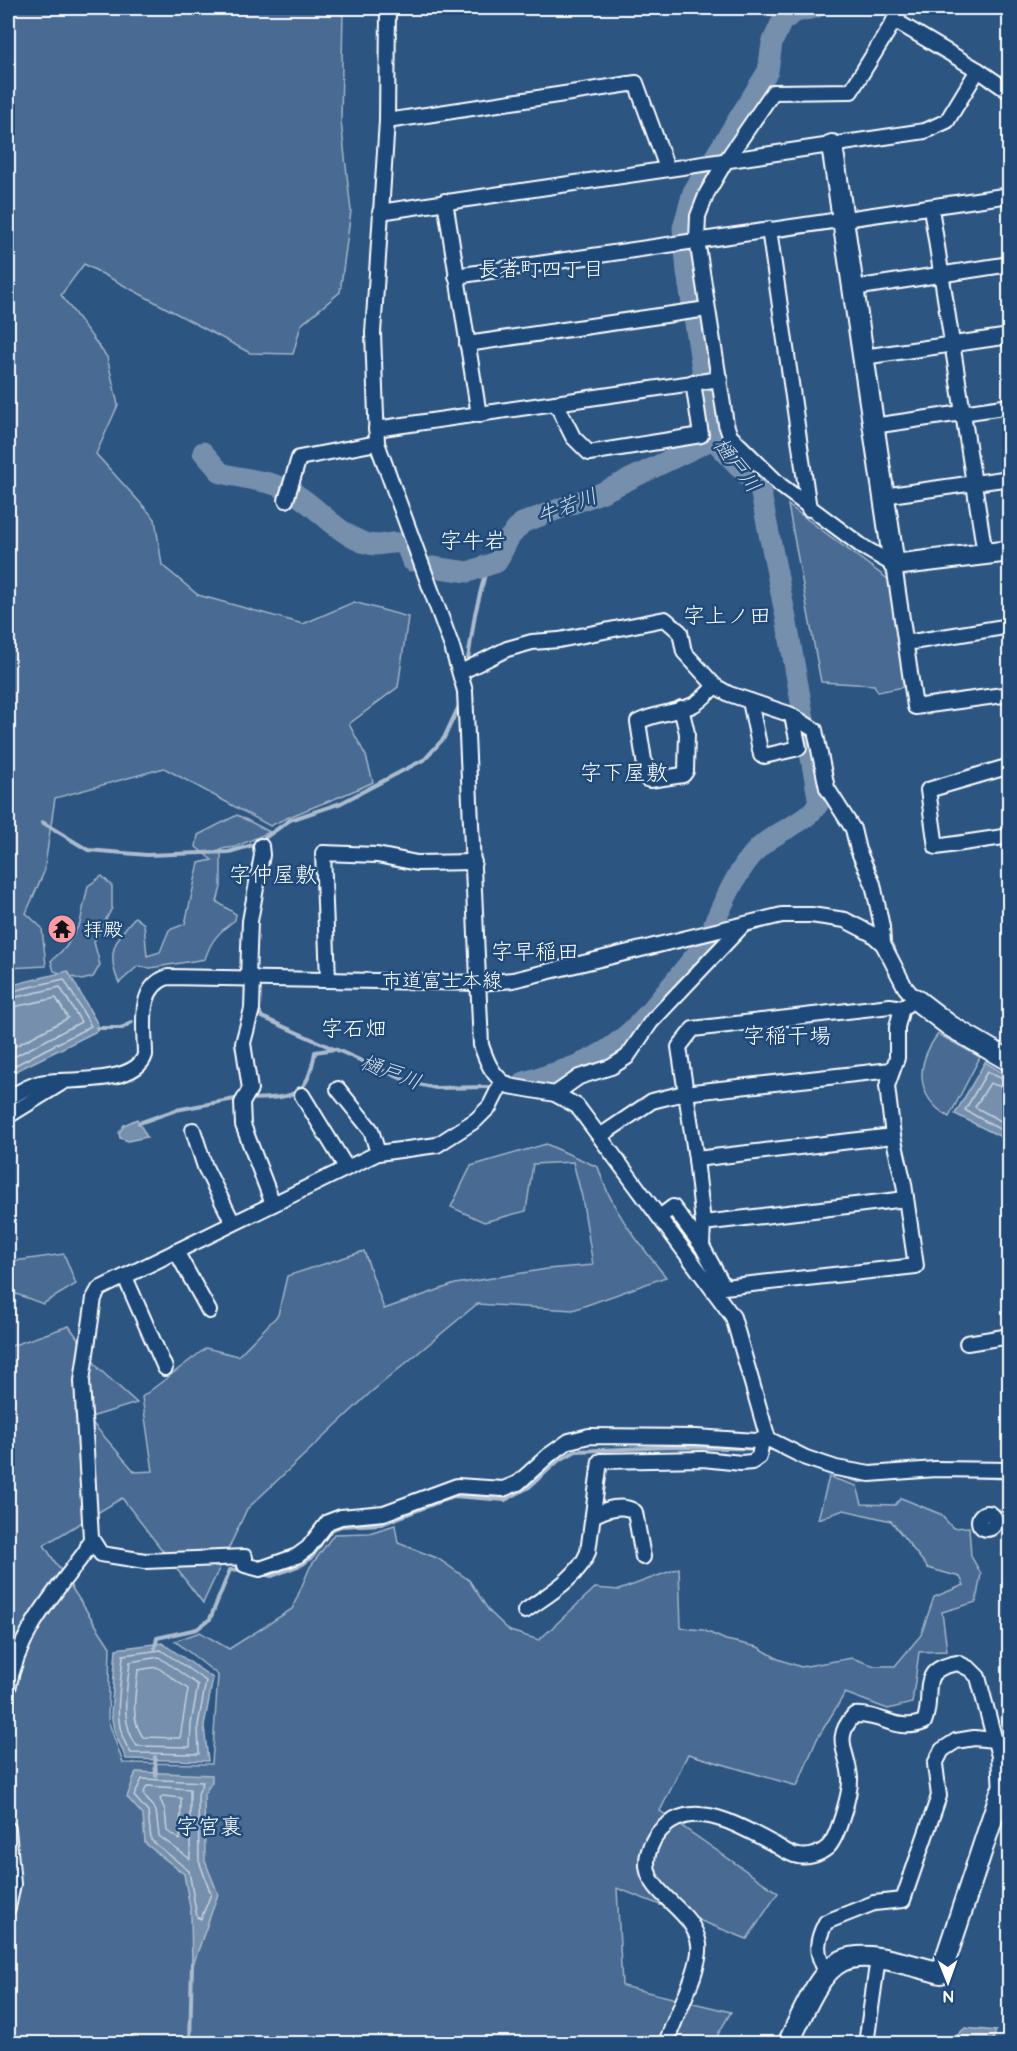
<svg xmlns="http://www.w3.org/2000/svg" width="1017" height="2051" font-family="'Architects Daughter','Klee One',sans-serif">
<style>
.green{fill:#486b92;stroke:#a4b5c8;stroke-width:1.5}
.water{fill:#748fad;stroke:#acbcce;stroke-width:1.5}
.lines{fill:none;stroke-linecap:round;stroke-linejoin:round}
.shore{stroke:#c7d2de;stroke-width:1.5}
.stream{stroke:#acbcce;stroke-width:4}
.river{stroke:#748fad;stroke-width:21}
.street-casing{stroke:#fff;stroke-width:18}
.secondary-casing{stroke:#fff;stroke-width:24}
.street{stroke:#1f4a7a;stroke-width:14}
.secondary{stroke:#1f4a7a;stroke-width:20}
.labels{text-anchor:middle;stroke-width:5;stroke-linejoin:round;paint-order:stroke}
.poi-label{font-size:20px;fill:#fff;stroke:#1f4a7a;text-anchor:start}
.street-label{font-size:20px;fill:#fff;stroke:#1f4a7a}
.neighbourhood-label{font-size:21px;fill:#fff;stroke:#1f4a7a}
.water-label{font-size:21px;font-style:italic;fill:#d5dde6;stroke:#1f4a7a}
.quarter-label{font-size:22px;fill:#fff;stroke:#1f4a7a}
</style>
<rect width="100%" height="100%" fill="#2c5582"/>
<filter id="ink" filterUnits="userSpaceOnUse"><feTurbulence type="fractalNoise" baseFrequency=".0167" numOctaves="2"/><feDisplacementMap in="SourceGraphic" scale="12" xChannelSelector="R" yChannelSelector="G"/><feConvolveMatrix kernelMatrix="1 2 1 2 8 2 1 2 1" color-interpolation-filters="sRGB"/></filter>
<g filter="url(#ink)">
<g class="green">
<path d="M 8,8 L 343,8 L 341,121 L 351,211 L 340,292 L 301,325 L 293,354 L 250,353 L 84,264 L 61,295 L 107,357 L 118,405 L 96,454 L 155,519 L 162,565 L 198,595 L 303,624 L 354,602 L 408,617 L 398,687 L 349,724 L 366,756 L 373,782 C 339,799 303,809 270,826 L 164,768 L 55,798 L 44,872 L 26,913 L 42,928 L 46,966 L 8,968 Z"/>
<polygon points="788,505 889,580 904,687 878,692 874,685 821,682"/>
<path d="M 237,815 L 270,832 L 235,847 L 221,849 L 221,887 L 217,902 L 236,914 L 235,920 C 219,932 211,940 205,959 L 150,968 L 138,966 L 119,983 C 106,954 114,940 135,917 L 144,924 L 147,956 L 160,952 L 169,930 L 185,924 L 199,863 L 212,860 L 196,847 L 198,835 Z"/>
<polygon points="102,876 112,886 112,908 94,942 100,965 93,977 82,980 54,971 51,961 66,947 80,923 88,886"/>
<path d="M 938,1034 L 980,1057 L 949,1117 C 914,1096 916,1063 938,1034 Z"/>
<path d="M 546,1144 L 598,1167 C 611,1210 638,1242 666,1277 L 573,1310 L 477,1304 L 370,1393 L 247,1509 L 203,1603 L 122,1498 L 44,1545 L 110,1647 L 108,1720 L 123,1763 L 212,1764 L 218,1675 L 175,1641 L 200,1632 L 229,1649 L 292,1609 L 310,1567 L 334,1534 L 369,1533 L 395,1525 L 398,1543 L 437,1558 L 469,1580 L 489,1611 L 510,1631 L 539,1640 L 595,1588 L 619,1590 L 679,1568 L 681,1628 L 703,1630 L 726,1640 L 758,1647 L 778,1659 L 801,1667 L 852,1658 L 875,1666 L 895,1666 L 921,1635 L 934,1597 L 964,1585 L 960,1577 L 928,1568 L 891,1521 L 844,1510 L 818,1519 L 829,1477 L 857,1486 L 862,1504 L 895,1505 L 901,1498 L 940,1514 L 953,1528 L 969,1527 L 971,1556 L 981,1574 L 976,1602 L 942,1612 L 947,1651 L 919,1652 L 912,1703 L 888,1709 L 845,1693 L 817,1739 L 797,1786 L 688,1754 L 660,1811 L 778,1893 L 747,1939 L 617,1888 L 622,1986 L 731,2012 L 713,2043 L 8,2043 L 8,1347 L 69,1326 L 99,1369 L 137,1403 L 88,1418 L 135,1472 L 153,1471 L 142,1397 L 206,1348 L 238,1356 L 278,1315 L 287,1276 L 364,1251 L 384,1309 L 455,1284 L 547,1269 L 593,1265 L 582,1197 L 573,1162 L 533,1164 L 526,1211 L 484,1222 L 451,1207 L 471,1166 Z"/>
<polygon points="64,1254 76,1284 43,1304 8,1291 8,1262"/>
</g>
<g class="water">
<polygon points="68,971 98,1025 97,1031 8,1075 8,986"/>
<polygon points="985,1062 1009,1077 1009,1141 955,1114"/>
<polygon points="137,1119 147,1137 128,1141 120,1138 119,1133 124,1125"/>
<polygon points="162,1643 213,1678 204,1726 208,1761 126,1759 114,1730 111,1714 116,1649"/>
<polygon points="136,1772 212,1775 212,1782 204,1794 205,1861 218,1894 192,1968 191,1913 184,1874 145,1843 143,1815 127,1797"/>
<polygon points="965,2028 996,2031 992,2043 949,2043"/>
</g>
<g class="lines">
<g class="shore">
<polyline points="8,992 64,979 91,1026 8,1069"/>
<polyline points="8,999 60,987 81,1022 8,1060"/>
<polyline points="8,1008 56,998 68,1018 8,1050"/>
<polyline points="1010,1082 987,1072 965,1110 1010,1135"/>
<polyline points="1010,1090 990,1083 975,1107 1010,1126"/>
<path d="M 161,1650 L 206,1681 L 198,1725 L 199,1754 L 131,1753 C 110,1724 121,1689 123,1655 Z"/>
<path d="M 159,1657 L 198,1685 L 191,1724 L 190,1747 L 137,1746 C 119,1722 127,1690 130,1662 Z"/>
<path d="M 157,1667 L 188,1689 L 180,1738 L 143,1737 C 129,1718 136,1692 138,1670 Z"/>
<polygon points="142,1779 203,1782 198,1794 199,1861 211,1894 201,1919 197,1917 189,1871 151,1840 148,1812 134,1796"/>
<polygon points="147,1786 190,1789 190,1859 159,1836 156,1811 143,1794"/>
<polygon points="163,1796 181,1798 180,1840 167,1831 165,1810 160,1799"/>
</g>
<g class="stream">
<polyline points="468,659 475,614 487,566"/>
<polyline points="42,822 88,850 147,855 229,852 256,844 290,820 341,803 425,759 444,738 459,706"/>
<polyline points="257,1008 262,1017 334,1049"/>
<polyline points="97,1028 122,1028 132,1022"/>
<path d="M 251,1099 C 294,1097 307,1098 315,1052 L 335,1049 L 409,1082 L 436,1088 L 489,1087"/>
<polyline points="139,1123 176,1110 240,1098"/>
<polyline points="839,1475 860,1481 872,1480"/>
<polyline points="970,1476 1010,1478"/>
<polyline points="262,1574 272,1576 303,1564 313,1556 330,1530 341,1526 382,1524 454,1496 505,1500 529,1487 558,1461 576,1451 671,1447 728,1448 772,1449 790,1457"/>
<polyline points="155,1648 157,1638 197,1629 210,1619 230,1570 243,1569"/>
<polyline points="155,1757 156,1776"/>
<polyline points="190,2044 192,1963"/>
</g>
<g class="river">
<path d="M 203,452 L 221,473 C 246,480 275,480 297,495 C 320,510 339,534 365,543 C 381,549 391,539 405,544 L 412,561"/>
<polyline points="432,567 468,572 497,562 509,538 522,523 601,493 713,439"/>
<path d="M 714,923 C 727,896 741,860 767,841 C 785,828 806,822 819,803 L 786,618 L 760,489 L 713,439 L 687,272 L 683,228 L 693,192 L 768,71 L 772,43 L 782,21 L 796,12 L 815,8"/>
<path d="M 524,1082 C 555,1073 587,1065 614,1045 C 650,1019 677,975 707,942"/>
</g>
<g class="street-casing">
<g id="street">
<path d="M 388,8 L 387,121 L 373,333 L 377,443 L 452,647 L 465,691 L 481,1045 C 487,1062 492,1076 509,1086 L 555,1094 L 577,1106 L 733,1317 L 768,1439"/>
<polyline points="902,8 851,91 773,92 725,162 707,193 698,216 697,240 726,424 730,436 780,485 863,547 894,565 915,707 1010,694"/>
<polyline points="894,20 978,70 1010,92"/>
<polyline points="387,121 636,83 667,168"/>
<polyline points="445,201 479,415"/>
<polyline points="931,208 985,554"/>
<polyline points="380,212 925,131 947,121 978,70"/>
<polyline points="769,229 809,509"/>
<polyline points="456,276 1010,195"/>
<polyline points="854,288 1010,264"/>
<polyline points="467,344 707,309"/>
<polyline points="863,357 1010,336"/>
<polyline points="556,403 573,437 589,453 701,435 693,382"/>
<polyline points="873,426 1010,406"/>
<polyline points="376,429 720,379"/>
<polyline points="883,496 1010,478"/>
<polyline points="286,500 299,458 377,443"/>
<polyline points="906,643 1010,626"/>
<polyline points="461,672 507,649 532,642 559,640 665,619 680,632 684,652 715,686 729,694 789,714 815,730 827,788 853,829 858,850 873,884 882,927 883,944"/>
<polyline points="750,701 761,755 764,756 799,748 792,716"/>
<path d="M 681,708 L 687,733 L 686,771 L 683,775 L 650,780 L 647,779 L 638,722 C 655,713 676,713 693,705 C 701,701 709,692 715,686"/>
<polyline points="1010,766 928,790 936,847 1010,836"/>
<polyline points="248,977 250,921 262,855 261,846"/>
<polyline points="253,977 252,1009 243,1043 250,1089 242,1103 243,1125 273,1204"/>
<polyline points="328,979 323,853 377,855 417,863 474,862"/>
<polyline points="338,1089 371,1130 378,1153"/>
<polyline points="555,1094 579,1077 611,1067 627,1057 651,1022 742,926"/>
<polyline points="302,1095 346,1167"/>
<path d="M 8,1099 C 19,1092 33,1083 46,1082 C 71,1079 136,1084 145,1055 C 145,1028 136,987 168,977 L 480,983 L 513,980 L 782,915 L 811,915 L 845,920 L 872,934 L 883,944 L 905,987 L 915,999 L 902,1008 L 890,1006 L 693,1029 L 679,1047 L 696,1159 L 703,1223 L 702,1246 L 724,1287 L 916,1266 L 904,1184 L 893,1136 L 887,1086 L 897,1058 L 897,1027 L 902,1008"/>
<polyline points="8,1116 63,1082"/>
<polyline points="193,1130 205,1167 233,1223"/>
<polyline points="600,1136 652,1101 684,1093 891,1070"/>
<polyline points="696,1159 893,1136"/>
<polyline points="661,1216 673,1207 702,1246"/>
<polyline points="703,1223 906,1199"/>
<polyline points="176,1251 209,1311"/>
<polyline points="125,1277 165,1368"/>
<polyline points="967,1343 1010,1336"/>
<circle cx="987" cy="1521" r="8"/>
<path d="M 593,1516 C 605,1509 623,1503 635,1512 L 643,1557"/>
<polyline points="91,1538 101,1554 145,1561 245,1557 245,1565 260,1569 297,1556 308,1548 328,1522 341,1517 384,1513 457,1486 503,1489 518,1483 549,1455 569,1441 589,1436 696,1437 756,1441 768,1439 806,1458 836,1468 870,1474 935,1469 1010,1470"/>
<path d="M 525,1611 C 547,1595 578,1578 588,1552 L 600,1461 L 703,1459 L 741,1463 L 752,1462 L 759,1457 L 762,1440"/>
<path d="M 8,1689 C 18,1633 53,1595 86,1551 L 91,1538 L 82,1381 L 94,1298 L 99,1289 L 378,1153 L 437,1145 L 476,1120 L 490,1106 L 502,1082"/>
<polyline points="8,1829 13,1884 8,1908"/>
<path d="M 826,1971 C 815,1952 816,1941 826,1922 L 874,1903 L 903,1900 L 939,1796 L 935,1764 L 942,1750 L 956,1741 L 974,1738 L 994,1740"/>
<path d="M 666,2044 C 673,2019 702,1969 699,1944 C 692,1901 627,1891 653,1841 C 659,1829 672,1819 685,1816 C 713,1809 749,1831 774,1844 C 781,1848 790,1855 798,1856 C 809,1858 820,1854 828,1847 C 838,1837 851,1792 850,1778 C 848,1750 832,1740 854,1715 C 882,1713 896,1733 924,1722 C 936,1693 914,1670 958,1663 L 970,1669 L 978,1677 L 999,1756 L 1001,1792"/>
<polyline points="866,2044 878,1958"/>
</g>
</g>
<g class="secondary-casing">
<g id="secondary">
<polyline points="832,145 894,565 1010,551"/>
<polyline points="915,999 950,1026 1010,1061"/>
<path d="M 788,2044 C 833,1946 836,1944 941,1973 L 1001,1792"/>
</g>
</g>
<use href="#street" class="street"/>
<use href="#secondary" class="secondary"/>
</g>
</g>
<defs>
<g id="temple-disc" transform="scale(1.5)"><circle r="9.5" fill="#ff9aa2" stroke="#1f4a7a"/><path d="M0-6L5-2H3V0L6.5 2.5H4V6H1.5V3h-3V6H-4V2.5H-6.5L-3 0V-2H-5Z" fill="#111"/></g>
</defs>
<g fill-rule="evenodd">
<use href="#temple-disc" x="62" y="929"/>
</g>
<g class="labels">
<g class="poi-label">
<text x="83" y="936">拝殿</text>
</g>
<g class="street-label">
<text x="442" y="987">市道富士本線</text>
</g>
<g class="neighbourhood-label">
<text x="541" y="276">長者町四丁目</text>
</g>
<g class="water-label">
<text transform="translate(737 465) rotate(53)" y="7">樋戸川</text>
<text transform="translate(567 506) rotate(-21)" y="7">牛若川</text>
<text transform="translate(391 1072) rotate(21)" y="7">樋戸川</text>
</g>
<g class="quarter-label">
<text x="473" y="548">字牛岩</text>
<text x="727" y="623">字上ノ田</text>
<text x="624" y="780">字下屋敷</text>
<text x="273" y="882">字仲屋敷</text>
<text x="535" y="959">字早稲田</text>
<text x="354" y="1036">字石畑</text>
<text x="787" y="1043">字稲干場</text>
<text x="209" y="1834">字宮裏</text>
</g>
</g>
<rect width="1017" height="2051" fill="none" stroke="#1f4a7a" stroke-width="30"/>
<rect x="15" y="15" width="987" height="2021" fill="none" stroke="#fff" stroke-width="2" filter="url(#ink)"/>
<g transform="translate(948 1982) rotate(179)" stroke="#1f4a7a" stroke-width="4.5" paint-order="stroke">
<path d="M0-4.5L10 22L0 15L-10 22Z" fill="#ffffff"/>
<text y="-9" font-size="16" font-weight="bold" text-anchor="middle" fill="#ffffff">N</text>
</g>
</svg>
